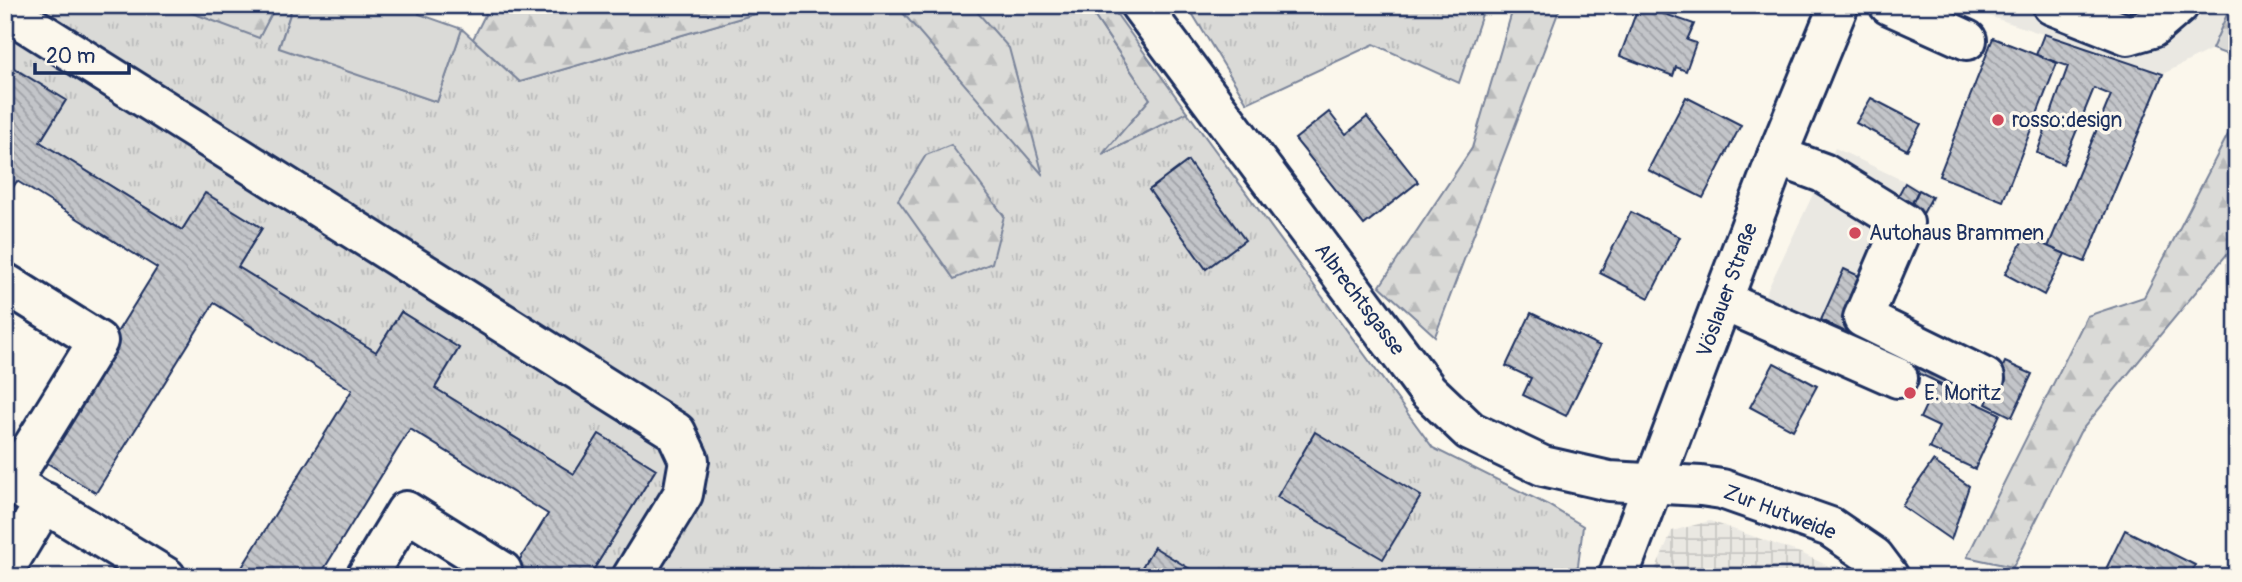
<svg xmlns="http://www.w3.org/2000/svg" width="2242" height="582" font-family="Pangolin,sans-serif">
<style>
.built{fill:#eae8e2}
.industrial{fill:url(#industrial-grid)}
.grass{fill:url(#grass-tufts);stroke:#7a849a;stroke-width:2}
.forest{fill:url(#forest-firs);stroke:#7a849a;stroke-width:2}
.garden{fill:#dadad7;stroke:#7a849a;stroke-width:2}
.building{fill:url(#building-back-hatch);stroke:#1b2f5e;stroke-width:2}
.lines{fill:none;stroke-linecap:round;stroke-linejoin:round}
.minor-casing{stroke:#1b2f5e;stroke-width:44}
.major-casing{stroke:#1b2f5e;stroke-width:44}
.minor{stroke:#fbf7ec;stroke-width:38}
.major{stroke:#fbf7ec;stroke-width:38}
.poi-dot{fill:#d1495b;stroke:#fbf7ec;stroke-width:2.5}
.labels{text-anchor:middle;stroke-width:7;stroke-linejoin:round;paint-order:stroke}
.poi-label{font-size:21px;fill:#1b2f5e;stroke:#fbf7ec;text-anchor:start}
.street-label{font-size:21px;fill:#1b2f5e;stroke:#fbf7ec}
</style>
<defs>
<pattern id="industrial-grid" width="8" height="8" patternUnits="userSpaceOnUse" patternTransform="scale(1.75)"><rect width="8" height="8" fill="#eae8e2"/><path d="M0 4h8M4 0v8" fill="none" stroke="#c8c7c4"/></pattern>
<pattern id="grass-tufts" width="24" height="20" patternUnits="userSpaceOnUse" patternTransform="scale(1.75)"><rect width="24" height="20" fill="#dadad7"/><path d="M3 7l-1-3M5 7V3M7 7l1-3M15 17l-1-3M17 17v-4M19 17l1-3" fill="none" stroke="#babbbb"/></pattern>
<pattern id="forest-firs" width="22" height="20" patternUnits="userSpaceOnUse" patternTransform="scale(1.75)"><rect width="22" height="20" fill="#dadad7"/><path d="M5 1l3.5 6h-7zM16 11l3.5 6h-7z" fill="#babbbb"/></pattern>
<pattern id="building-back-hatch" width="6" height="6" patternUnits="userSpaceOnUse" patternTransform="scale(1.75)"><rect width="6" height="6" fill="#c3c5c9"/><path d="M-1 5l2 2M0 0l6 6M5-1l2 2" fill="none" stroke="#9ea0a6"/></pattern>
</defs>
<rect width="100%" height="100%" fill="#fbf7ec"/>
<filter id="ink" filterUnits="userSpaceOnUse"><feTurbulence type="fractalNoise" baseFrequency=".0143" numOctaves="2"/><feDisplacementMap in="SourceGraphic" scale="14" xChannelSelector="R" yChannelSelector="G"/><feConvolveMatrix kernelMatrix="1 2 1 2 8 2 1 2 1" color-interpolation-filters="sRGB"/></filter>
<g filter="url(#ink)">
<g class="built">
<polygon points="1956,5 2231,5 2212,49 2163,74"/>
<polygon points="1835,148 1935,196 1887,288 1844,270 1821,320 1764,297"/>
</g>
<polygon class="industrial" points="1710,521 1803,554 1851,577 1652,577 1672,531"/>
<g class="grass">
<polygon points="5,5 171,5 259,37 276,5 293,5 279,47 437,102 462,29 520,82 786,5 1087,5 1150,99 1104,154 1187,112 1433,448 1548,505 1583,526 1578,566 1562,577 589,577 656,469 599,434 574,474 435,388 459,348 401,312 376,352 238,267 262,228 206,193 182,230 40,142 66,100 11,66 5,74"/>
<polygon points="1187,5 1485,5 1459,83 1374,44 1247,103"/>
</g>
<g class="forest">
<polygon points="171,5 276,5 259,38"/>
<polygon points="490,5 786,5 520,82 473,39"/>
<polygon points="896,5 971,5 1009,48 1043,175"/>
<polygon points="1087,5 1110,5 1187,112 1102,155 1150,99"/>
<polygon points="1514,5 1561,5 1435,336 1380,286 1472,148"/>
<polygon points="2231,5 2237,5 2237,58 2212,49"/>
<polygon points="2237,117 2237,242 2080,432 2013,567 1967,557 2087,316 2144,297"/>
<polygon points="951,145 1004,216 992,263 954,279 898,200 926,155"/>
</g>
<polygon class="garden" points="293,5 422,5 419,14 462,29 437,102 279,48"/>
<g class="building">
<polygon points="1639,5 1694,24 1687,40 1696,43 1686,71 1676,67 1673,76 1620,56"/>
<polygon points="1718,5 1742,5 1739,13"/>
<polygon points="2106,5 2160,5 2156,12 2145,7 2142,15 2130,10 2128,15"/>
<polygon points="2044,34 2163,74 2085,262 2048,247 2111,95 2094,88 2063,164 2037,153 2068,66 2036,55"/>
<polygon points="1993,38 2057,63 2003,201 1939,176"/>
<polygon points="10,66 66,100 40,142 182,230 205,193 262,228 238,267 376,352 401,312 459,348 435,388 574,474 599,434 656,469 589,577 509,577 548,514 410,429 319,577 236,577 352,390 214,303 96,493 39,458 157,268 17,181 5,200 5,74"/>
<polygon points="1686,97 1741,125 1703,198 1648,170"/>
<polygon points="1871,98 1921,124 1907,150 1856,123"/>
<polygon points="1329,112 1346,134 1367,117 1418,182 1364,225 1295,139"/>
<polygon points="1188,161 1245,240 1206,269 1149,190"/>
<polygon points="1905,183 1918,191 1907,213 1893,205"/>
<polygon points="1919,190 1932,197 1919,221 1907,214"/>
<polygon points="1631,212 1680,237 1649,298 1600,273"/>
<polygon points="2025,236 2065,254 2044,295 2005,274"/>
<polygon points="1844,269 1872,282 1847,333 1821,320"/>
<polygon points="1531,313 1600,346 1566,416 1523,395 1531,378 1506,366"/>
<polygon points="1906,347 1958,372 1952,389 1899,364"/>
<polygon points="2005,362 2032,374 2012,417 1986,404"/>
<polygon points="1774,363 1817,386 1793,430 1750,407"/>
<polygon points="1936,384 2000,414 1975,469 1929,448 1939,427 1920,418"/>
<polygon points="1315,432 1421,496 1383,559 1277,497"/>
<polygon points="1933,461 1969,486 1951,540 1902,506"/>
<polygon points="2125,530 2195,565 2190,577 2102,577"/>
<polygon points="1154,547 1203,577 1136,577"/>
</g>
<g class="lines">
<g class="minor-casing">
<g id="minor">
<polyline points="1140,5 1428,391 1470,431 1543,466 1609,481 1701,486 1722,489 1830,527 1874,557 1889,577"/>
<polyline points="1889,5 1967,40"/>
<polyline points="2052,5 2128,35 2152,28 2179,5"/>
<polyline points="5,14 10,13 676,432 689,460 683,494 632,577"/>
<polyline points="1777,156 1823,173 1904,223 1863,318 1985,378"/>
<polyline points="5,283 98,341 11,482"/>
<polyline points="1723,301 1898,378"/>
<polyline points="5,479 166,577"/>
<polyline points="5,569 45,502"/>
<polyline points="366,577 406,511 502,571 498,577"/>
</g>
</g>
<g class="major-casing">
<polyline id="major" points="1618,577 1777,156 1839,5"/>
</g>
<use href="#minor" class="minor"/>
<use href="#major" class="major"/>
</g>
</g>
<g class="poi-dot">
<circle cx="1998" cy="120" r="7"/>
<circle cx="1855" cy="233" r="7"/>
<circle cx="1910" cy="393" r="7"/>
</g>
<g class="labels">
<g class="poi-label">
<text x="2012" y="127">rosso:design</text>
<text x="1869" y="240">Autohaus Brammen</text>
<text x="1924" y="400">E. Moritz</text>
</g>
<g class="street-label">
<text transform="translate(1727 290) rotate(-70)" y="7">Vöslauer Straße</text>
<text transform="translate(1360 299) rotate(53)" y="7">Albrechtsgasse</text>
<text transform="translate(1780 512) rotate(21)" y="7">Zur Hutweide</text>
</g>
</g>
<rect width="2242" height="582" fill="none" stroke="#fbf7ec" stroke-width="28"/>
<rect x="14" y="14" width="2214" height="554" fill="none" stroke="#1b2f5e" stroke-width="2.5" filter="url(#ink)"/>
<path d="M35 63v10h94v-10" fill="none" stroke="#1b2f5e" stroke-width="3.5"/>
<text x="46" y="63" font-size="21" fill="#1b2f5e" stroke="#fbf7ec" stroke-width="5" paint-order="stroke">20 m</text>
</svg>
